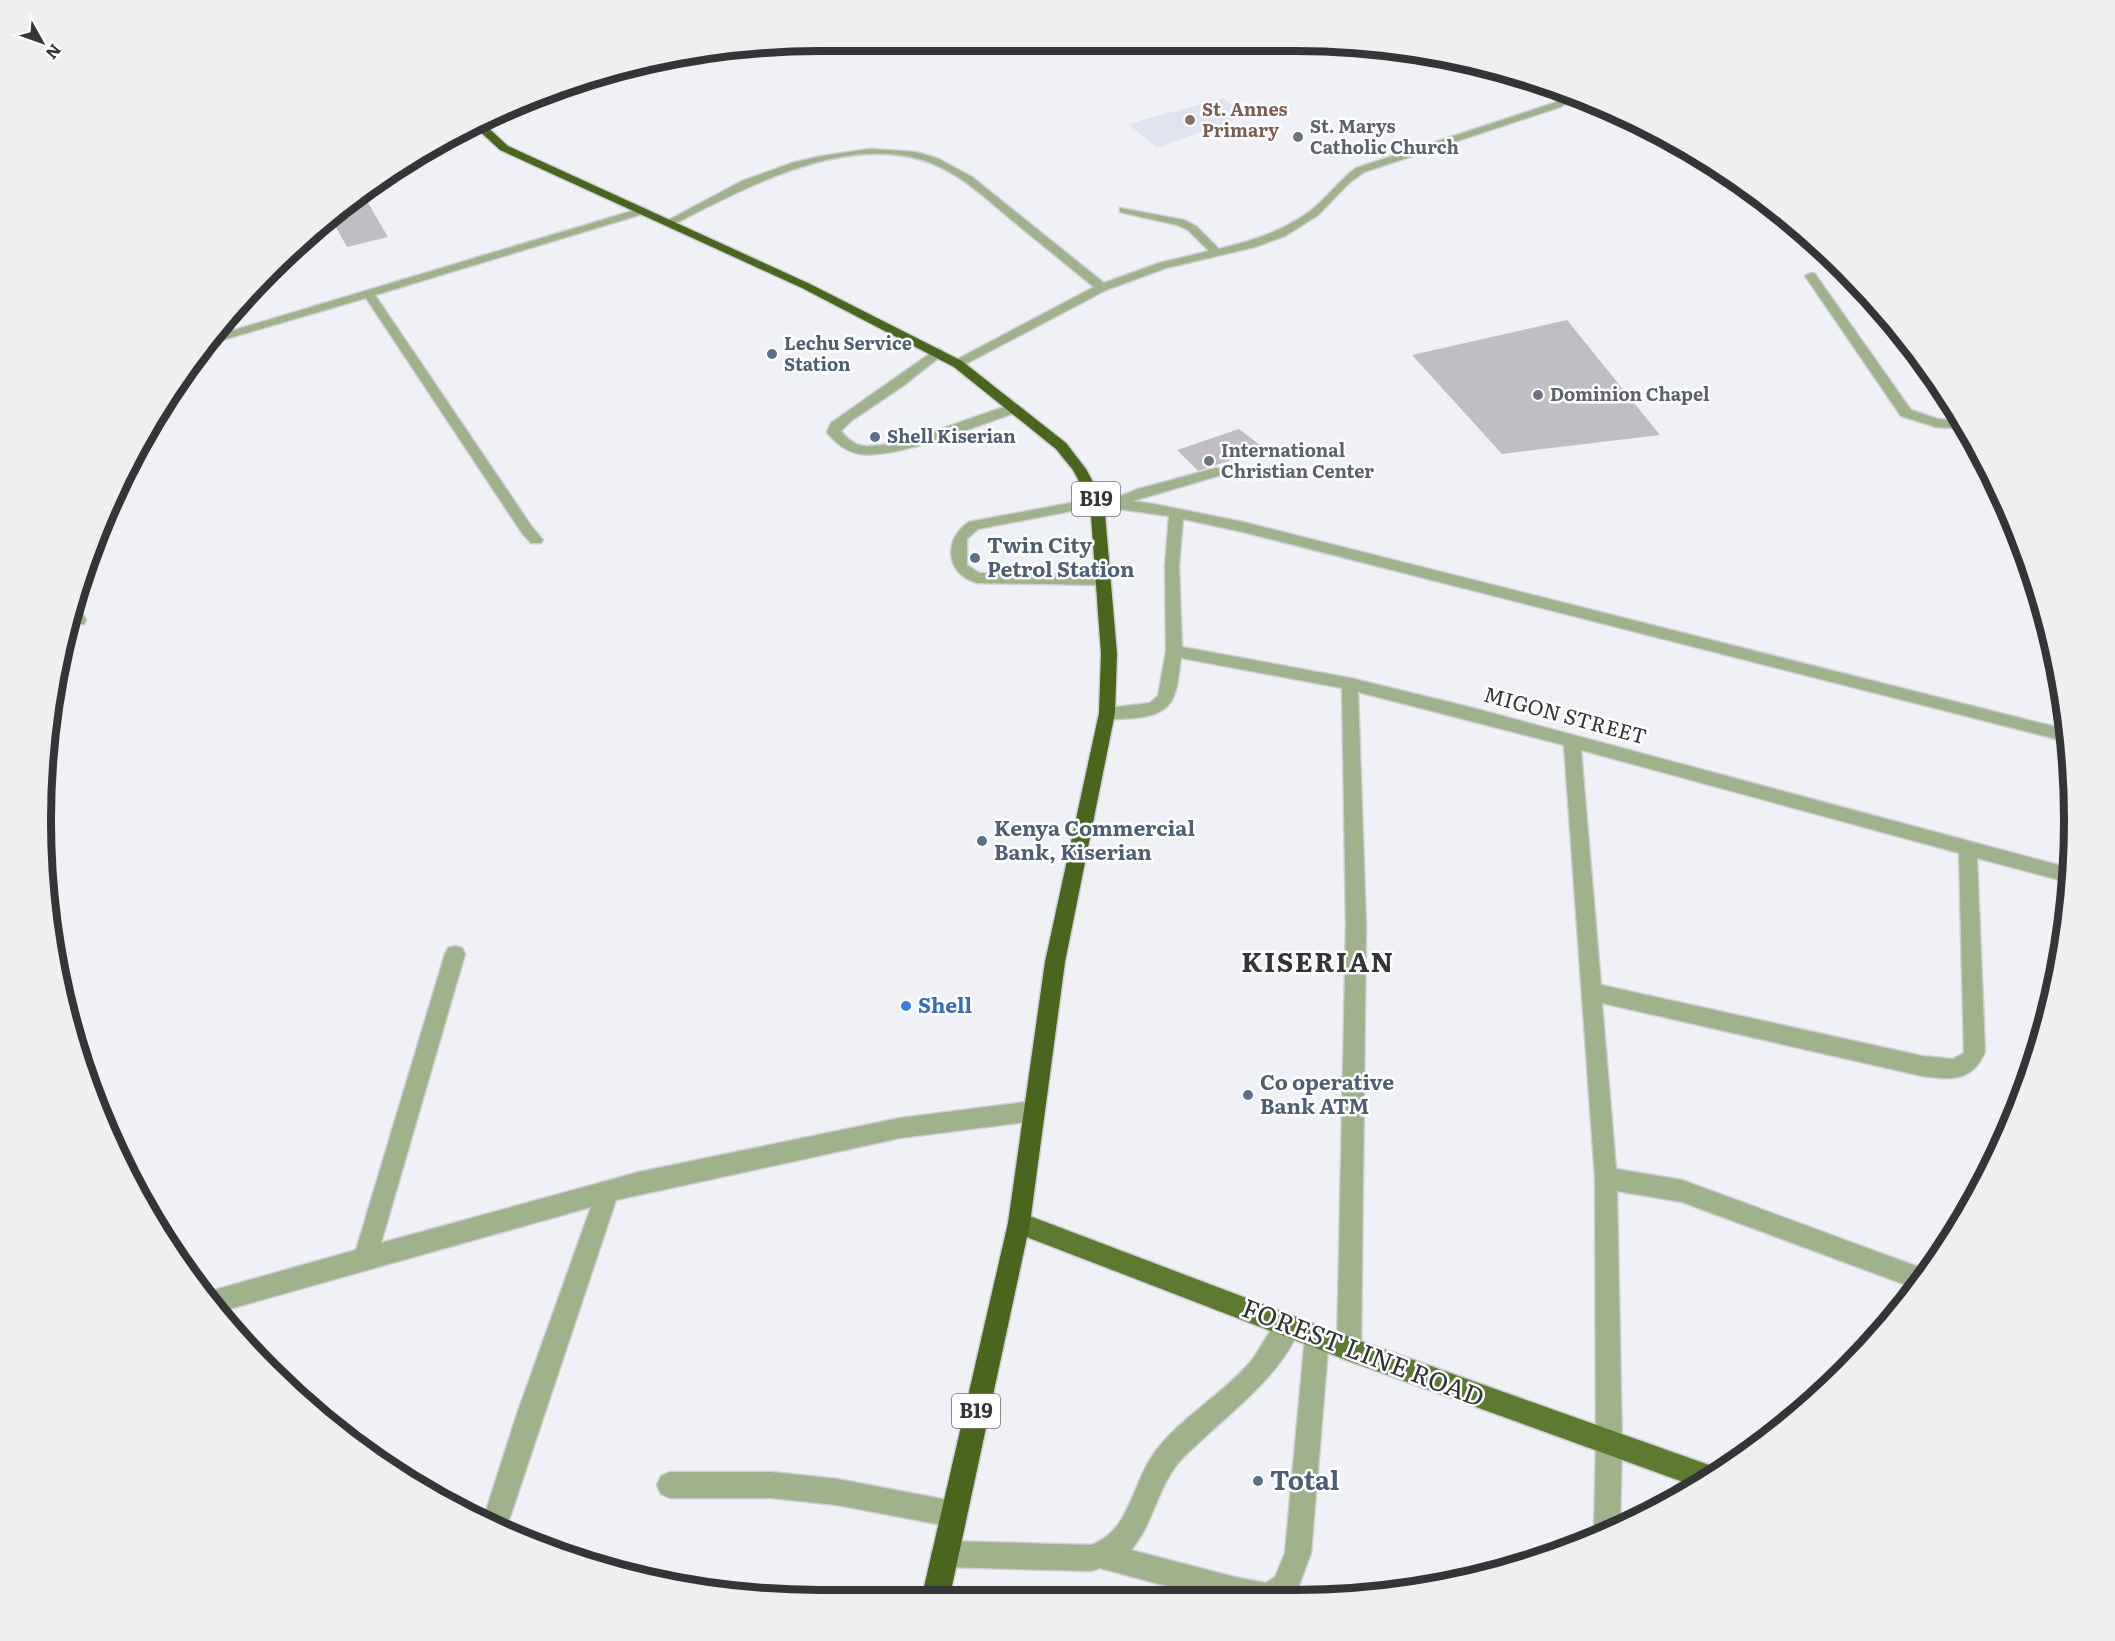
<svg xmlns="http://www.w3.org/2000/svg" width="2115" height="1641" font-family="Literata,serif">
<style>
.built{fill:#e1e4f0}
.building{fill:#c0bec3}
.lines{fill:none;stroke-linecap:round;stroke-linejoin:round}
.minor-casing{stroke:#cecfd4;stroke-width:3}
.major-casing{stroke:#cecfd4;stroke-width:3}
.highway-casing{stroke:#cecfd4;stroke-width:3}
.minor{fill:#a0b28b;fill-rule:evenodd}
.major{fill:#5d7b30;fill-rule:evenodd}
.highway{fill:#4a651e;fill-rule:evenodd}
.education-dot{fill:#8d6e63;stroke:#fff;stroke-width:2}
.worship-dot{fill:#6b7280;stroke:#fff;stroke-width:2}
.service-dot{fill:#5c6f8a;stroke:#fff;stroke-width:2}
.shop-dot{fill:#3f7fe0;stroke:#fff;stroke-width:2}
.labels{text-anchor:middle;stroke-width:5;stroke-linejoin:round;paint-order:stroke}
.far-education-label{font-size:18px;font-weight:bold;fill:#785e54;stroke:#fff;text-anchor:start}
.far-worship-label{font-size:18px;font-weight:bold;fill:#5b616d;stroke:#fff;text-anchor:start}
.far-service-label{font-size:18px;font-weight:bold;fill:#4e5e75;stroke:#fff;text-anchor:start}
.shield{fill:#fff;stroke:#717273;stroke-width:1.5}
.shield-label{font-size:20px;font-weight:bold;fill:#343537}
.service-label{font-size:21px;font-weight:bold;fill:#4e5e75;stroke:#fff;text-anchor:start}
.street-label{font-size:21px;fill:#343537;stroke:#fff}
.shop-label{font-size:21px;font-weight:bold;fill:#366cbe;stroke:#fff;text-anchor:start}
.near-street-label{font-size:26px;fill:#343537;stroke:#fff}
.near-service-label{font-size:26px;font-weight:bold;fill:#4e5e75;stroke:#fff;text-anchor:start}
.district-label{font-size:27px;font-weight:bold;letter-spacing:1.5px;fill:#343537;stroke:#fff}
.rim{fill:none;stroke:#343537;stroke-width:8}
</style>
<rect width="100%" height="100%" fill="#f0f1f6"/>
<polygon class="built" points="1223,98 1247,115 1157,148 1128,124"/>
<g class="building">
<polygon points="364,196 388,237 347,247 332,220"/>
<polygon points="1567,320 1660,435 1502,454 1412,355"/>
<polygon points="1239,429 1265,449 1198,471 1177,450"/>
</g>
<g class="lines">
<g class="minor-casing">
<g id="minor">
<path d="M 1570,93 L 1578,97 L 1560,107 L 1364,172 L 1349,183 L 1318,215 L 1285,236 L 1255,247 L 1166,268 L 1106,290 L 958,368 L 952,364 L 954,361 L 1094,287 C 1067,265 1040,243 1013,221 C 988,200 962,175 931,163 C 847,131 745,188 672,225 L 664,225 L 663,223 L 742,181 L 795,162 L 822,156 L 870,149 L 916,152 L 939,159 L 972,177 L 1104,283 L 1159,263 L 1209,251 L 1188,230 L 1177,225 L 1120,212 L 1120,208 L 1184,220 L 1196,226 L 1219,249 C 1252,241 1281,232 1309,212 C 1326,199 1339,181 1356,168 L 1554,103 Z"/>
<polygon points="642,208 646,209 646,213 375,295 532,527 543,540 541,543 531,543 522,533 366,298 212,343 218,335"/>
<polygon points="1811,273 1815,274 1911,410 1938,419 1964,422 1969,429 1936,427 1901,416 1805,276"/>
<path d="M 938,348 L 944,352 L 942,355 L 903,386 L 851,421 L 841,431 C 846,437 852,443 859,445 C 887,454 982,412 1015,404 L 1022,408 L 1020,411 C 981,424 898,459 860,454 C 847,452 837,444 829,435 L 827,432 L 831,423 Z"/>
<path d="M 1216,468 L 1221,469 L 1223,472 L 1221,475 L 1133,501 L 1154,504 L 1243,522 L 2068,730 L 2068,742 L 1243,532 L 1183,519 L 1179,566 L 1182,647 L 1350,678 L 1469,707 L 2073,869 L 2071,883 L 1977,858 L 1985,1052 C 1972,1082 1951,1080 1922,1076 L 1602,1003 L 1616,1169 L 1682,1180 L 1929,1271 L 1917,1289 L 1682,1202 L 1617,1191 L 1622,1443 L 1620,1525 L 1596,1536 L 1594,1531 L 1596,1443 L 1595,1178 L 1564,745 L 1358,692 L 1366,925 L 1361,1349 L 1358,1358 L 1349,1361 L 1340,1358 L 1337,1349 L 1346,925 L 1342,688 L 1181,658 C 1176,694 1177,714 1135,718 C 1124,718 1112,721 1101,717 L 1099,713 L 1101,709 L 1150,703 L 1158,696 L 1166,651 L 1165,566 L 1169,516 L 1097,506 L 978,529 L 967,539 L 967,565 L 979,573 L 1108,576 L 1111,580 L 1108,584 L 1103,585 L 977,583 C 945,574 943,539 969,522 L 1097,498 L 1113,499 L 1138,489 ZM 1581,750 L 1959,853 L 1964,1053 L 1953,1059 L 1922,1056 L 1601,985 Z"/>
<polygon points="74,602 77,603 86,620 84,624 72,624 68,616"/>
<polygon points="455,946 462,948 465,954 381,1243 639,1172 900,1118 1034,1101 1042,1104 1045,1111 1042,1118 1034,1121 900,1138 616,1200 505,1532 483,1520 517,1414 591,1207 222,1311 207,1292 356,1250 445,954 448,948"/>
<path d="M 1289,1314 L 1297,1318 L 1301,1326 C 1282,1372 1241,1404 1206,1436 C 1194,1448 1179,1459 1171,1473 C 1156,1497 1150,1528 1131,1550 L 1234,1577 L 1266,1583 L 1275,1577 L 1285,1553 L 1305,1337 L 1308,1328 L 1317,1325 L 1326,1328 L 1329,1337 L 1311,1553 L 1295,1596 L 1290,1599 L 1214,1599 L 1100,1568 L 1091,1571 L 944,1567 L 935,1563 L 931,1554 L 935,1545 L 944,1541 L 1091,1545 C 1131,1531 1132,1482 1155,1452 C 1181,1417 1225,1393 1252,1360 C 1263,1345 1272,1321 1289,1314 Z"/>
<polygon points="670,1472 771,1472 837,1479 953,1501 962,1505 966,1514 962,1523 953,1527 837,1505 771,1498 670,1498 661,1494 657,1485 661,1476"/>
</g>
</g>
<g class="major-casing">
<polygon id="major" points="1019,1212 1349,1337 1709,1465 1719,1471 1697,1487 1349,1361 1011,1231 1008,1223 1011,1215"/>
</g>
<g class="highway-casing">
<polygon id="highway" points="483,123 508,146 810,284 962,361 1066,443 1086,469 1104,502 1117,654 1115,713 1065,962 1030,1223 949,1600 921,1600 1008,1223 1045,962 1099,713 1101,654 1090,502 1073,470 1056,449 954,367 802,288 500,150 475,127"/>
</g>
<use href="#minor" class="minor"/>
<use href="#major" class="major"/>
<use href="#highway" class="highway"/>
</g>
<circle class="education-dot" cx="1190" cy="120" r="6"/>
<g class="worship-dot">
<circle cx="1298" cy="137" r="6"/>
<circle cx="1538" cy="395" r="6"/>
<circle cx="1209" cy="461" r="6"/>
</g>
<g class="service-dot">
<circle cx="772" cy="354" r="6"/>
<circle cx="875" cy="437" r="6"/>
<circle cx="975" cy="558" r="6"/>
<circle cx="982" cy="841" r="6"/>
<circle cx="1248" cy="1095" r="6"/>
<circle cx="1258" cy="1481" r="6"/>
</g>
<circle class="shop-dot" cx="906" cy="1006" r="6"/>
<g class="labels">
<g class="far-education-label">
<text x="1202" y="116">St. Annes<tspan x="1202" dy="21">Primary</tspan></text>
</g>
<g class="far-worship-label">
<text x="1310" y="133">St. Marys<tspan x="1310" dy="21">Catholic Church</tspan></text>
<text x="1550" y="401">Dominion Chapel</text>
<text x="1221" y="457">International<tspan x="1221" dy="21">Christian Center</tspan></text>
</g>
<g class="far-service-label">
<text x="784" y="350">Lechu Service<tspan x="784" dy="21">Station</tspan></text>
<text x="887" y="443">Shell Kiserian</text>
</g>
<g class="shield">
<rect x="1072" y="482" width="48" height="34" rx="4.5"/>
<rect x="952" y="1394" width="48" height="34" rx="4.5"/>
</g>
<g class="shield-label">
<text x="1096" y="506">B19</text>
<text x="976" y="1418">B19</text>
</g>
<g class="service-label">
<text x="987" y="553">Twin City<tspan x="987" dy="24">Petrol Station</tspan></text>
<text x="994" y="836">Kenya Commercial<tspan x="994" dy="24">Bank, Kiserian</tspan></text>
<text x="1260" y="1090">Co operative<tspan x="1260" dy="24">Bank ATM</tspan></text>
</g>
<g class="street-label">
<text transform="translate(1565 716) rotate(15)" y="7">MIGON STREET</text>
</g>
<g class="shop-label">
<text x="918" y="1013">Shell</text>
</g>
<g class="near-street-label">
<text transform="translate(1363 1353) rotate(21)" y="9">FOREST LINE ROAD</text>
</g>
<g class="near-service-label">
<text x="1270" y="1490">Total</text>
</g>
<g class="district-label">
<text x="1318" y="972">KISERIAN</text>
</g>
</g>
<path d="M0 0H2115V1641H0ZM820 51H1295A769 769 0 0 1 2064 820V821A769 769 0 0 1 1295 1590H820A769 769 0 0 1 51 821V820A769 769 0 0 1 820 51Z" fill="#efefef" fill-rule="evenodd"/>
<path class="rim" d="M820 51H1295A769 769 0 0 1 2064 820V821A769 769 0 0 1 1295 1590H820A769 769 0 0 1 51 821V820A769 769 0 0 1 820 51Z"/>
<g transform="translate(42 42) rotate(130)" stroke="#ffffff" stroke-width="4.5" paint-order="stroke">
<path d="M0-4.5L10 22L0 15L-10 22Z" fill="#343537"/>
<text y="-9" font-size="16" font-weight="bold" text-anchor="middle" fill="#343537">N</text>
</g>
</svg>
